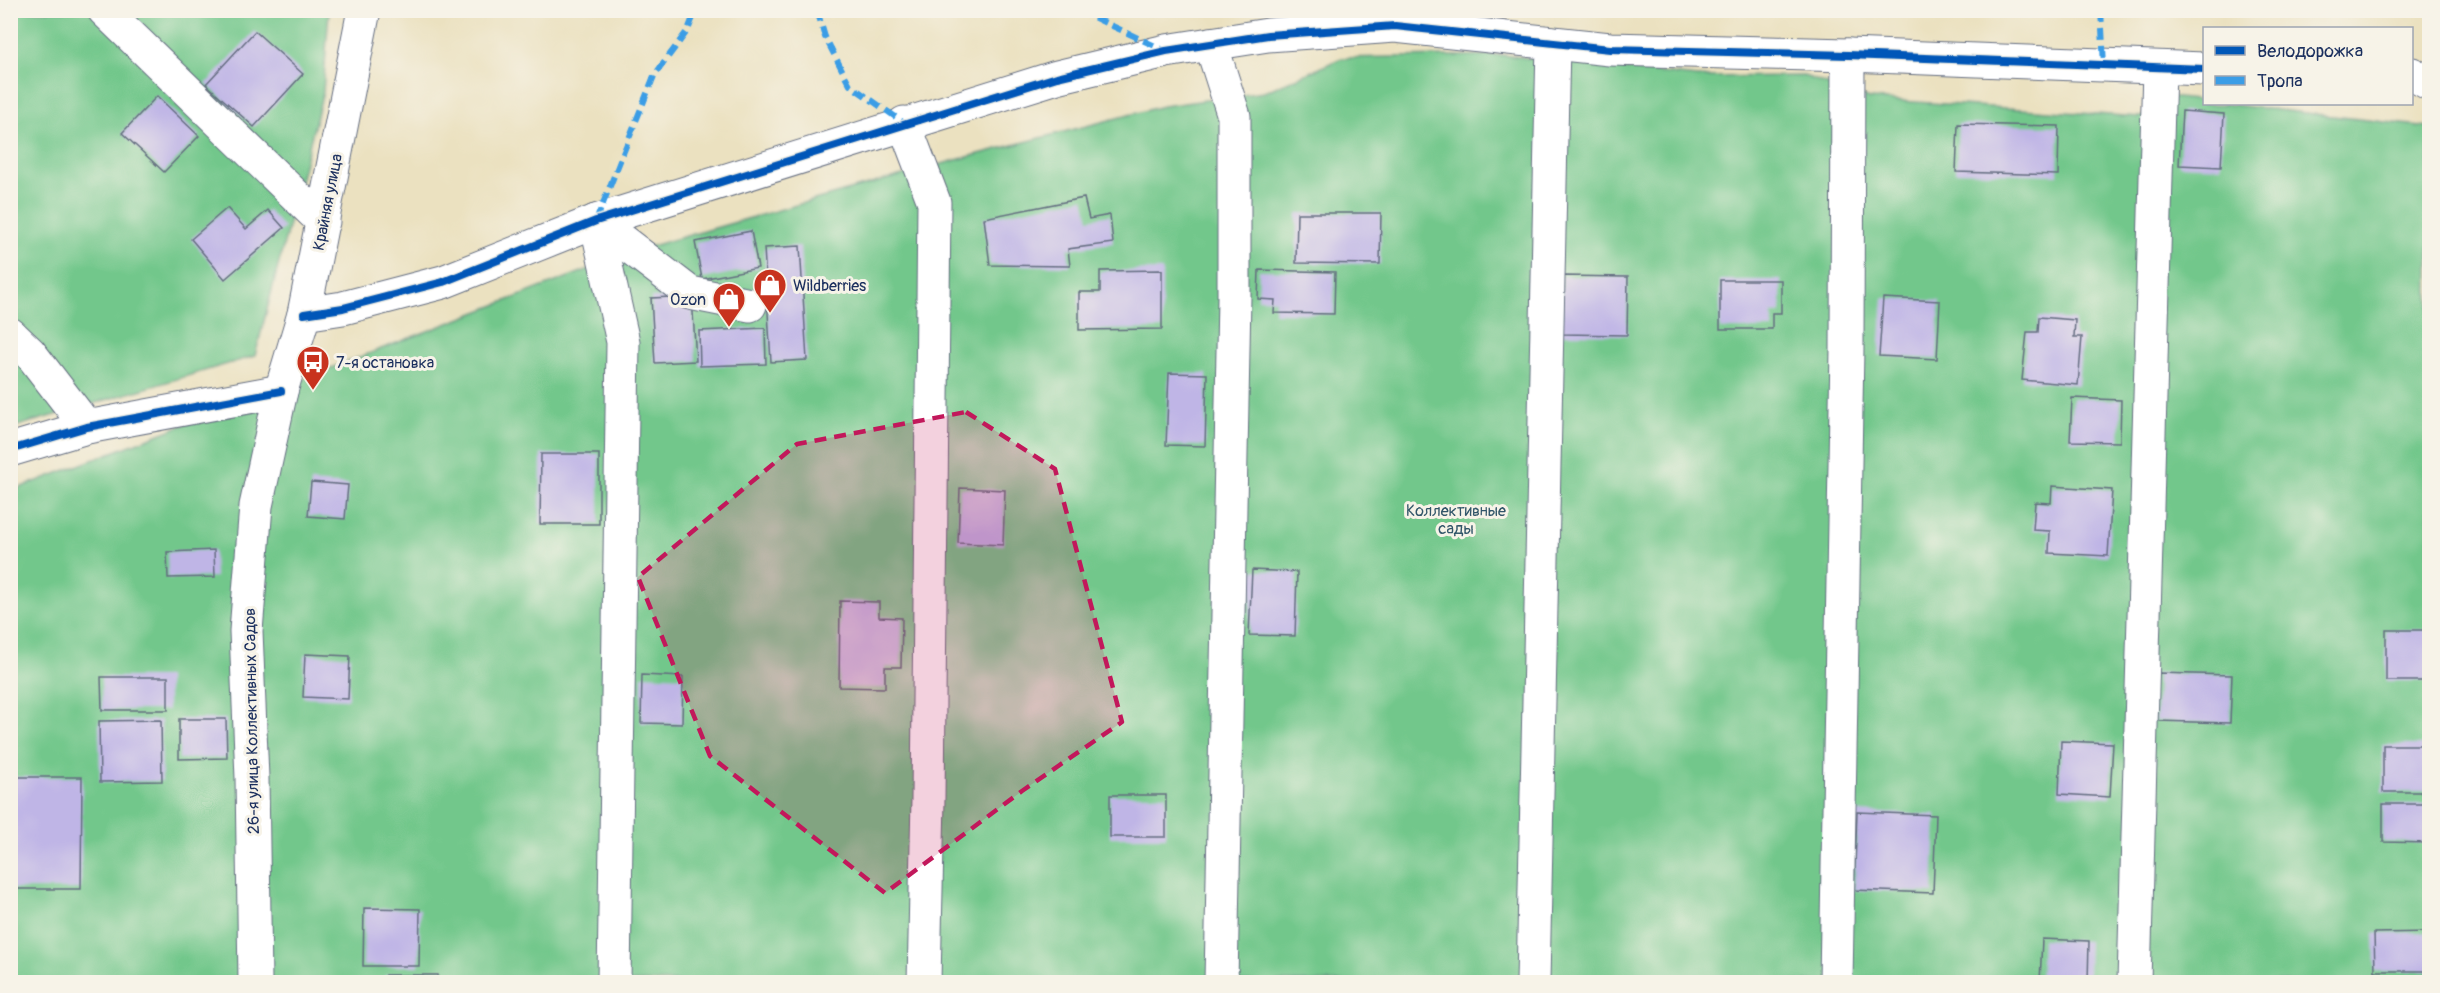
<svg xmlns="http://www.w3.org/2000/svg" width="2440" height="993" font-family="Pangolin,sans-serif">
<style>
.green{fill:#72c78b;stroke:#467b74;stroke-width:1.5}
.building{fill:#bfb5e6}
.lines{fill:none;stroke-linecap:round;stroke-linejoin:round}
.minor-casing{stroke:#646d80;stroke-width:35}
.major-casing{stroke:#646d80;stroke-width:35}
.minor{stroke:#fff;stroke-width:33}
.major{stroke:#fff;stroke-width:33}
.quiet{stroke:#3b9de6;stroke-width:6;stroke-dasharray:12 6;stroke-linecap:butt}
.cycleway-casing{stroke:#f7f3e8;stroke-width:11}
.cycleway{stroke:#0057b8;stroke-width:8}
.marked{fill:#c2185b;fill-opacity:0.2;stroke:#c2185b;stroke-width:4.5;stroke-dasharray:12 8;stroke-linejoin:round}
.labels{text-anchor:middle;stroke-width:6;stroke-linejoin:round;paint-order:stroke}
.street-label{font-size:16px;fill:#1b2f5e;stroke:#f7f3e8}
.poi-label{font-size:16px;fill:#1b2f5e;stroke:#f7f3e8;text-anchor:start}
.park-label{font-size:16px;fill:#315569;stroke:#f7f3e8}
</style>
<rect width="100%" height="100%" fill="#f7f3e8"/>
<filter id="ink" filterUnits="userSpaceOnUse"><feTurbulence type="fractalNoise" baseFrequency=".0167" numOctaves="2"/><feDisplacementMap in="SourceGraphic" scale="12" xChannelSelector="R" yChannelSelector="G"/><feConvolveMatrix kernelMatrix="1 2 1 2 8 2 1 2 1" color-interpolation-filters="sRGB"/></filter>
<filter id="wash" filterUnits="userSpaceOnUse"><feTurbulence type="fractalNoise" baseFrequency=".008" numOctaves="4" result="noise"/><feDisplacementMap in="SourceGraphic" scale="24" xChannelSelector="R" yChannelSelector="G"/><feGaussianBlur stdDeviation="1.35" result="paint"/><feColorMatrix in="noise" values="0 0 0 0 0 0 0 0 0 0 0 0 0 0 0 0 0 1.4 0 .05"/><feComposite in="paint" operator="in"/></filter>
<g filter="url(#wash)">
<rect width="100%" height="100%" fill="#ebe1c0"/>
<g class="green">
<polygon points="11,11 329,11 323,92 255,356 11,428"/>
<polygon points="1503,55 1697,77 1804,76 1870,99 2141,117 2169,97 2204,101 2204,104 2226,104 2429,127 2429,982 11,982 11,491 644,248 956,160 1163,106 1264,92 1342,58"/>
</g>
<g id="blocks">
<g class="building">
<polygon points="255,31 303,74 254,127 206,84"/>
<polygon points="157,96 199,136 164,172 122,133"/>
<polygon points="2182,111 2224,114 2221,167 2179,165"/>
<polygon points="1958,124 2059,126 2058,175 1956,172"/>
<polygon points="1084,198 1089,219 1110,215 1113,243 1068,249 1070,266 990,265 984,218"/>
<polygon points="227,208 246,229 268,210 284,228 225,279 191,239"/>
<polygon points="1297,213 1381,213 1380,264 1296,263"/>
<polygon points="751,231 758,268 702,279 695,242"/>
<polygon points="800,246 807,360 771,362 764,248"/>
<polygon points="1162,270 1162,329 1079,330 1079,292 1100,292 1100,271"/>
<polygon points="1259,270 1335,272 1334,314 1274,313 1275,300 1258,299"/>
<polygon points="1562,276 1628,277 1627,335 1562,334"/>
<polygon points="1720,280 1781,280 1781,313 1772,313 1772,329 1720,329"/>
<polygon points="692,296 696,361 655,363 651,298"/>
<polygon points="1883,298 1940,301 1937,359 1879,356"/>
<polygon points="2039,317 2075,320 2074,337 2082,337 2078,385 2022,380 2027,332 2038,332"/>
<polygon points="765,328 766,364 700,366 699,331"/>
<polygon points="1169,373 1207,374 1205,446 1166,445"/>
<polygon points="2072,398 2121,400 2120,442 2070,441"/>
<polygon points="541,454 599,454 599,524 540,524"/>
<polygon points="311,482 348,485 345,519 308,516"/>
<polygon points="2052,486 2112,490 2108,556 2049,553 2050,531 2033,530 2035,502 2051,503"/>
<polygon points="960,488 1005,490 1003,545 958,543"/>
<polygon points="214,550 215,577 168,578 167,552"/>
<polygon points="1252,570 1297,572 1295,636 1249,635"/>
<polygon points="840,601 879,602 879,617 902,618 901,667 885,667 885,688 839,687"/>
<rect x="2386" y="630" width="44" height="51"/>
<polygon points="305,654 350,656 348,699 303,697"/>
<polygon points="2157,673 2232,675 2230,723 2156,721"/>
<polygon points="642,675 683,677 682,724 641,723"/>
<polygon points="101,677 168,677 168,710 102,710"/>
<polygon points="179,719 226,719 227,758 179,759"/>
<polygon points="161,720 162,781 100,782 99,721"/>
<polygon points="2061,741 2113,743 2110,797 2059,794"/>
<rect x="2383" y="745" width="47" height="47"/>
<polygon points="10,777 82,777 81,889 10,889"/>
<rect x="1110" y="795" width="56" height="42"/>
<polygon points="2383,804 2430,804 2430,843 2383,842"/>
<polygon points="1857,812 1936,815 1933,893 1854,890"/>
<polygon points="364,908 420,909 419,966 363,966"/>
<polygon points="2430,932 2430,971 2375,971 2374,933"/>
<polygon points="2042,939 2089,941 2088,982 2040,982"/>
<rect x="385" y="975" width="53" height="7"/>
</g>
</g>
</g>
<g filter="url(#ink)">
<use href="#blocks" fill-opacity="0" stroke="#646d80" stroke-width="1.5"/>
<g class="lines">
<g class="minor-casing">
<g id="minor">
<polyline points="104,10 323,222"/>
<polyline points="1211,44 1234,116 1234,297 1221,982"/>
<polyline points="2412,74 2430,84"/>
<polyline points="904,123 934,202 928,799 924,982"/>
<polyline points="596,221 623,342 614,982"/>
<polyline points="596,221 690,293 750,305"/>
<polyline points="304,314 343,308 443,282 596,221 1057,77 1166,51 1268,35 1395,26 1610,49 1848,55 2204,69"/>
<polyline points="10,334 30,353 87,427"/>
<polyline points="10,450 87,427 281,391"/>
<polyline points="1533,982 1553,43"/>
<polyline points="1836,982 1847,349 1848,55"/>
<polyline points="2134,982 2159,68"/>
</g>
</g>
<g class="major-casing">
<polyline id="major" points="255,982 252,778 246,631 256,506 281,391 304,314 364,10"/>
</g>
<use href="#minor" class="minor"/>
<use href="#major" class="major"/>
<g class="quiet">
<polyline points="817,10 825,37 850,85 904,123"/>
<polyline points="1078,10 1166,51"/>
<polyline points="2101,10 2104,65"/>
<polyline points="596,221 654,76 688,30 696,10"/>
</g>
<g class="cycleway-casing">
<g id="cycleway">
<polyline points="304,314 343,308 443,282 596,221 1057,77 1166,51 1268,35 1395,26 1610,49 1848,55 2204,69"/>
<polyline points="10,450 87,427 281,391"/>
</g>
</g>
<use href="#cycleway" class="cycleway"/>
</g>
</g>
<path class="marked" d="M 966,412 L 1055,469 L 1122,722 L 1022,791 L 885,893 L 710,756 L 638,577 L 797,444 Z"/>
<defs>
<g id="shop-pin" transform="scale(1.725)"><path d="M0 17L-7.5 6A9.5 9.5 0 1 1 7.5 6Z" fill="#c8321e" stroke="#f7f3e8"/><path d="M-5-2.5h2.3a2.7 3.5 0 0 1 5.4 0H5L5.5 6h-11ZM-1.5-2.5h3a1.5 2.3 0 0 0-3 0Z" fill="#fff"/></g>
<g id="bus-pin" transform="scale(1.725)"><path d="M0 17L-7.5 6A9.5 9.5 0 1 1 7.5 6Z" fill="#c8321e" stroke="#f7f3e8"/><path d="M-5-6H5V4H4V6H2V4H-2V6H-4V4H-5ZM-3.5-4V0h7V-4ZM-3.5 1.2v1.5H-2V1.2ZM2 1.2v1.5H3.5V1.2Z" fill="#fff"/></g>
</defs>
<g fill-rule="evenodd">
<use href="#shop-pin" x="770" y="285"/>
<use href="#shop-pin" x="729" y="299"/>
<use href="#bus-pin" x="313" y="362"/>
</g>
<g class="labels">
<g class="street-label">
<text transform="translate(327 202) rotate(-79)" y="6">Крайняя улица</text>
<text transform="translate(251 721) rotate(-91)" y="6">26-я улица Коллективных Садов</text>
</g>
<g class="poi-label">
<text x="793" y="291">Wildberries</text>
<text x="706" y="305" text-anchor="end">Ozon</text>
<text x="336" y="368">7-я остановка</text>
</g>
<g class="park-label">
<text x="1456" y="516">Коллективные<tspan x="1456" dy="18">сады</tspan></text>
</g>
</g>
<rect width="2440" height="993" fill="none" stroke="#f7f3e8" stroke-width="36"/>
<rect x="2203" y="27" width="210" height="78" fill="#f7f3e8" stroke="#9fa5b1" stroke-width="1.5"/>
<rect x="2215" y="46" width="30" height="9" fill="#0057b8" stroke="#9fa5b1" stroke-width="1.5"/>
<text x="2257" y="57" font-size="18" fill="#1b2f5e">Велодорожка</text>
<rect x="2215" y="76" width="30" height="9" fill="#3b9de6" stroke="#9fa5b1" stroke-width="1.5"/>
<text x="2257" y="87" font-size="18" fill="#1b2f5e">Тропа</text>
</svg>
